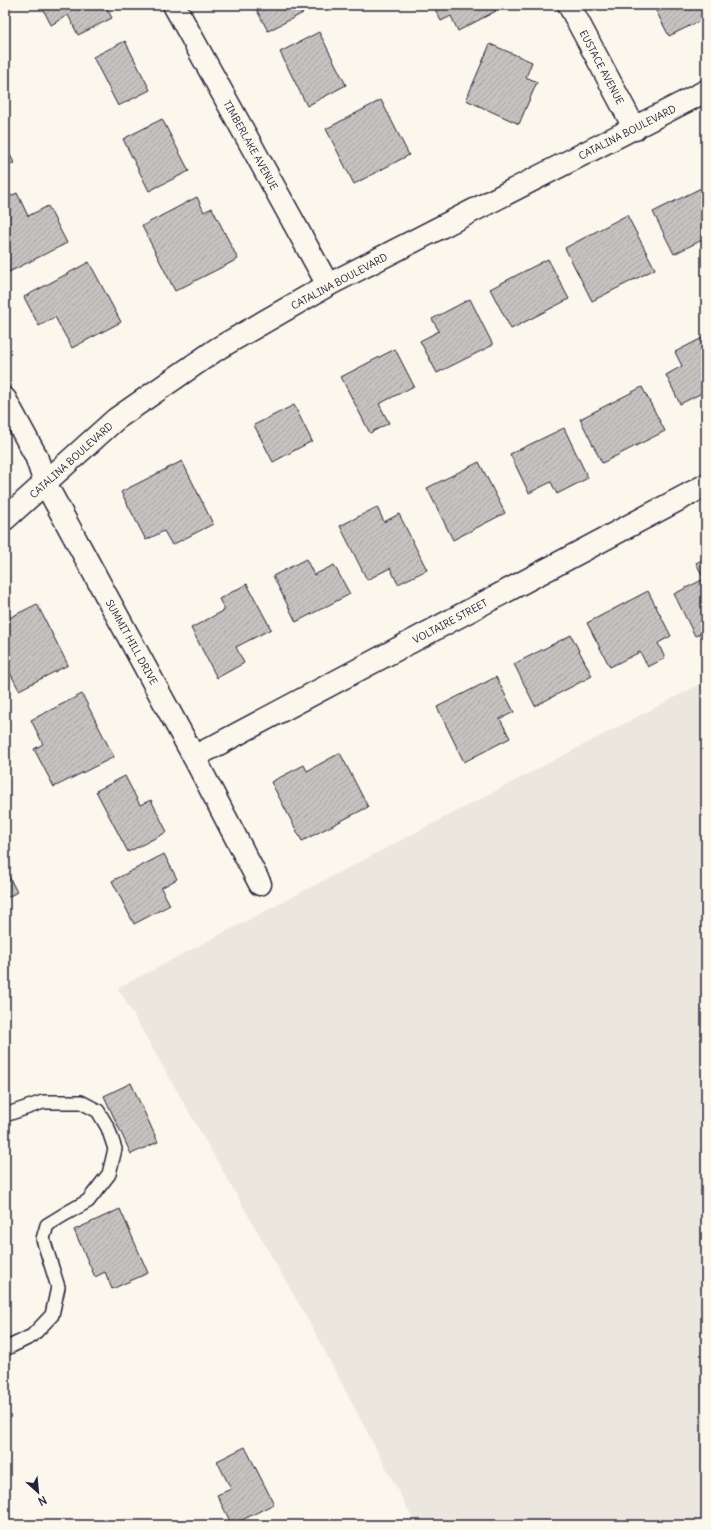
<svg xmlns="http://www.w3.org/2000/svg" width="711" height="1530" font-family="Delius,sans-serif">
<style>
.built{fill:#ebe7df}
.building{fill:url(#building-hatch);stroke:#22223b}
.lines{fill:none;stroke-linecap:round;stroke-linejoin:round}
.service-casing{stroke:#22223b;stroke-width:16}
.minor-casing{stroke:#22223b;stroke-width:25}
.tertiary-casing{stroke:#22223b;stroke-width:25}
.service{stroke:#fbf7ec;stroke-width:13}
.minor{stroke:#fbf7ec;stroke-width:22}
.tertiary{stroke:#fbf7ec;stroke-width:22}
.labels{text-anchor:middle;stroke-width:3;stroke-linejoin:round;paint-order:stroke}
.street-label{font-size:10px;fill:#22223b;stroke:#fbf7ec}
</style>
<defs>
<pattern id="building-hatch" width="6" height="6" patternUnits="userSpaceOnUse"><rect width="6" height="6" fill="#c6c2c0"/><path d="M-1 1l2-2M0 6l6-6M5 7l2-2" fill="none" stroke="#aaa6a6"/></pattern>
</defs>
<rect width="100%" height="100%" fill="#fbf7ec"/>
<filter id="ink" filterUnits="userSpaceOnUse"><feTurbulence type="fractalNoise" baseFrequency=".025" numOctaves="2"/><feDisplacementMap in="SourceGraphic" scale="8" xChannelSelector="R" yChannelSelector="G"/><feConvolveMatrix kernelMatrix="1 2 1 2 8 2 1 2 1" color-interpolation-filters="sRGB"/></filter>
<g filter="url(#ink)">
<polygon class="built" points="706,681 706,1525 416,1525 312,1327 118,988"/>
<g class="building">
<polygon points="41,5 105,5 112,18 78,35 68,15 51,25"/>
<polygon points="254,5 299,5 303,13 268,31"/>
<polygon points="433,5 493,5 496,11 458,31 451,16 441,21"/>
<polygon points="653,5 706,5 706,18 669,36"/>
<polygon points="319,32 346,85 307,106 280,52"/>
<polygon points="125,41 150,90 118,106 93,57"/>
<polygon points="490,44 532,62 526,77 537,82 519,124 466,100"/>
<polygon points="381,100 409,155 354,184 326,129"/>
<polygon points="162,119 189,171 149,191 123,139"/>
<polygon points="5,144 14,163 5,167"/>
<polygon points="703,187 706,192 706,238 674,254 653,212"/>
<polygon points="17,193 28,216 48,206 67,243 9,272 5,264 5,199"/>
<polygon points="197,197 204,212 212,208 238,259 175,291 142,226"/>
<polygon points="627,215 655,269 592,301 565,248"/>
<polygon points="548,259 569,299 511,329 490,289"/>
<polygon points="89,262 121,322 72,348 55,317 39,326 24,297"/>
<polygon points="470,299 493,345 437,373 420,341 439,331 432,319"/>
<polygon points="706,336 706,391 680,404 666,375 682,366 675,352"/>
<polygon points="395,349 414,386 379,404 389,423 370,433 341,377"/>
<polygon points="642,387 665,431 602,463 580,419"/>
<polygon points="294,405 312,441 273,462 254,425"/>
<polygon points="564,428 588,478 557,494 551,482 529,493 510,454"/>
<polygon points="182,461 213,524 172,545 164,531 146,540 121,492"/>
<polygon points="479,462 505,513 453,540 427,488"/>
<polygon points="377,507 384,522 399,514 427,570 398,584 390,568 367,580 340,526"/>
<polygon points="706,558 706,631 695,636 674,594 704,579 696,563"/>
<polygon points="306,559 314,575 334,565 350,594 296,622 273,576"/>
<polygon points="247,584 271,629 236,647 244,663 217,678 191,628 225,610 219,599"/>
<polygon points="648,591 671,636 658,643 665,658 648,667 640,652 610,667 587,623"/>
<polygon points="37,604 68,665 19,690 5,663 5,620"/>
<polygon points="571,635 592,676 535,706 514,664"/>
<polygon points="496,677 514,712 500,719 510,738 464,762 437,707"/>
<polygon points="82,694 114,757 54,787 34,749 43,744 31,720"/>
<polygon points="340,753 368,807 302,841 271,782 304,765 307,771"/>
<polygon points="125,776 140,805 151,800 167,832 128,852 96,791"/>
<polygon points="164,854 177,879 161,888 170,905 134,924 112,881"/>
<polygon points="5,869 17,892 5,899"/>
<polygon points="131,1083 158,1142 131,1154 104,1096"/>
<polygon points="120,1209 148,1273 112,1289 105,1272 95,1277 74,1230"/>
<polygon points="245,1447 274,1504 232,1525 217,1495 231,1489 217,1461"/>
</g>
<g class="lines">
<g class="service-casing">
<polyline id="service" points="5,1115 43,1102 81,1102 98,1111 108,1128 115,1149 109,1174 88,1201 65,1214 47,1225 43,1239 58,1287 52,1315 32,1336 5,1349"/>
</g>
<g class="minor-casing">
<g id="minor">
<polyline points="174,5 328,285"/>
<polyline points="5,399 36,456 45,483 194,757 260,884"/>
<polyline points="194,757 706,485"/>
</g>
</g>
<g class="tertiary-casing">
<g id="tertiary">
<polyline points="569,5 635,129"/>
<polyline points="5,519 116,419 217,349 328,285 706,91"/>
</g>
</g>
<use href="#service" class="service"/>
<use href="#minor" class="minor"/>
<use href="#tertiary" class="tertiary"/>
</g>
</g>
<g class="labels">
<g class="street-label">
<text transform="translate(602 67) rotate(62)" y="4">EUSTACE AVENUE</text>
<text transform="translate(627 132) rotate(-27)" y="4">CATALINA BOULEVARD</text>
<text transform="translate(251 145) rotate(61)" y="4">TIMBERLAKE AVENUE</text>
<text transform="translate(339 281) rotate(-28)" y="4">CATALINA BOULEVARD</text>
<text transform="translate(71 460) rotate(-42)" y="4">CATALINA BOULEVARD</text>
<text transform="translate(450 621) rotate(-28)" y="4">VOLTAIRE STREET</text>
<text transform="translate(132 642) rotate(61)" y="4">SUMMIT HILL DRIVE</text>
</g>
</g>
<rect width="711" height="1530" fill="none" stroke="#fbf7ec" stroke-width="20"/>
<rect x="10" y="10" width="691" height="1510" fill="none" stroke="#22223b" stroke-width="1.5" filter="url(#ink)"/>
<g transform="translate(38 1492) rotate(153)" stroke="#fbf7ec" stroke-width="3" paint-order="stroke">
<path d="M0-3L7 15L0 10L-7 15Z" fill="#22223b"/>
<text y="-6" font-size="11" font-weight="bold" text-anchor="middle" fill="#22223b">N</text>
</g>
</svg>
